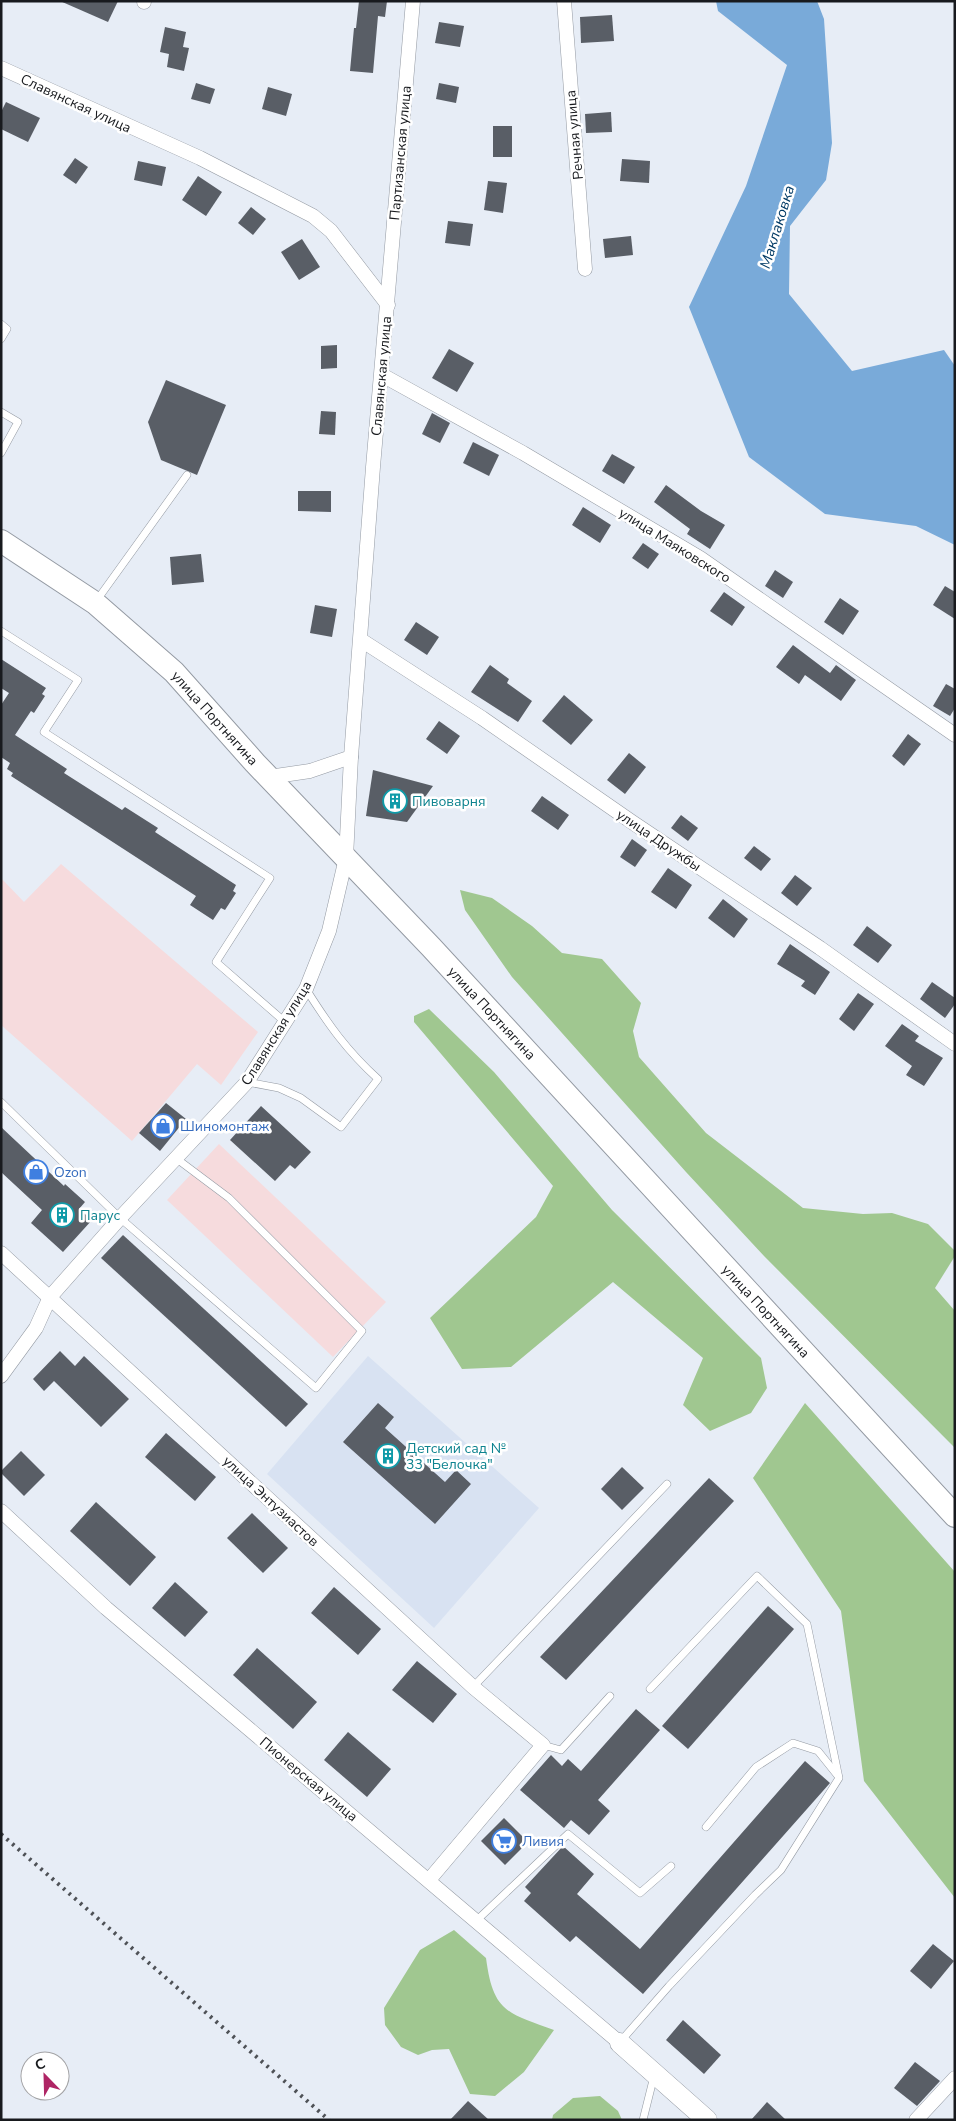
<svg xmlns="http://www.w3.org/2000/svg" width="956" height="2121" font-family="'Nunito Sans',sans-serif">
<style>
.built{fill:#d8e2f2}
.industrial{fill:#f6dbdd}
.forest{fill:#a0c790}
.water{fill:#79aad9}
.building{fill:#595e66}
.lines{fill:none;stroke-linecap:round;stroke-linejoin:round}
.lane-casing{stroke:#949aa3;stroke-width:8}
.street-casing{stroke:#949aa3;stroke-width:15}
.secondary-casing{stroke:#949aa3;stroke-width:21}
.primary-casing{stroke:#949aa3;stroke-width:24}
.lane{stroke:#fff;stroke-width:7}
.street{stroke:#fff;stroke-width:14}
.secondary{stroke:#fff;stroke-width:20}
.primary{stroke:#fff;stroke-width:22}
.rail{stroke:#4e5156;stroke-width:4;stroke-dasharray:2.5 5;stroke-linecap:butt}
.labels{text-anchor:middle;stroke-width:5;stroke-linejoin:round;paint-order:stroke}
.street-label{font-size:14px;fill:#181a1e;stroke:#fff}
.culture-label{font-size:14px;fill:#0d838f;stroke:#fff;text-anchor:start}
.shop-label{font-size:14px;fill:#366cbe;stroke:#fff;text-anchor:start}
.water-label{font-size:15px;font-style:italic;fill:#003a65;stroke:#fff}
</style>
<rect width="100%" height="100%" fill="#e7edf6"/>
<polygon class="built" points="368,1356 539,1508 434,1628 267,1474"/>
<g class="industrial">
<polygon points="61,864 258,1032 221,1085 197,1064 132,1141 1,1025 1,878 24,902"/>
<polygon points="219,1144 386,1302 333,1357 167,1200"/>
</g>
<g class="forest">
<polygon points="460,890 492,898 532,926 562,953 602,959 641,1003 633,1031 639,1057 706,1133 803,1208 863,1214 892,1213 928,1224 955,1251 955,1256 935,1288 955,1311 955,1448 764,1256 686,1172 512,977 465,910"/>
<polygon points="429,1009 494,1072 612,1210 761,1358 767,1388 751,1413 710,1431 683,1405 703,1358 613,1282 511,1367 462,1369 430,1318 536,1217 553,1186 414,1022 414,1016"/>
<polygon points="805,1403 955,1572 955,1898 864,1781 841,1611 753,1478"/>
<path d="M 454,1930 L 486,1958 C 493,2012 507,2013 554,2030 L 524,2072 L 495,2096 L 470,2094 L 449,2049 L 432,2050 L 418,2055 L 401,2047 L 385,2025 L 384,2008 L 420,1950 Z"/>
<polygon points="600,2096 618,2111 622,2120 552,2120 553,2115 573,2098"/>
</g>
<polygon class="water" points="716,1 817,1 824,19 832,143 826,180 790,226 789,294 852,371 944,350 955,366 955,545 916,526 825,514 749,457 689,307 746,186 787,65 718,11"/>
<g class="building">
<polygon points="60,1 118,1 108,22"/>
<polygon points="359,1 387,1 385,17 378,16 373,73 350,71 354,28 356,28"/>
<polygon points="612,15 614,41 581,43 580,17"/>
<polygon points="439,22 464,26 460,47 435,43"/>
<polygon points="165,27 186,32 183,47 189,48 184,71 167,67 169,54 160,52"/>
<polygon points="196,83 215,89 210,104 191,99"/>
<polygon points="439,83 459,87 456,103 436,99"/>
<polygon points="268,87 292,94 286,116 262,109"/>
<polygon points="6,102 40,118 28,142 1,129 1,112"/>
<polygon points="611,112 612,132 586,133 585,114"/>
<rect x="493" y="126" width="19" height="31"/>
<polygon points="75,158 88,167 76,184 63,175"/>
<polygon points="622,159 650,161 649,183 620,181"/>
<polygon points="138,161 166,167 162,186 134,180"/>
<polygon points="198,176 222,192 206,216 182,200"/>
<polygon points="488,181 507,183 503,213 484,210"/>
<polygon points="251,207 266,219 253,235 238,223"/>
<polygon points="448,221 473,224 470,246 445,243"/>
<polygon points="631,236 633,255 605,258 603,239"/>
<polygon points="302,239 320,267 299,280 281,252"/>
<polygon points="337,345 337,368 321,369 321,346"/>
<polygon points="449,349 474,363 457,392 432,378"/>
<polygon points="166,380 226,405 197,475 161,460 148,422"/>
<polygon points="321,411 336,412 335,435 319,434"/>
<polygon points="432,413 450,423 440,443 422,434"/>
<polygon points="473,442 499,455 489,476 463,463"/>
<polygon points="612,454 635,467 624,484 602,471"/>
<polygon points="666,485 701,511 725,525 710,549 687,534 690,529 654,502"/>
<polygon points="298,491 331,491 331,512 298,511"/>
<polygon points="583,507 611,525 600,543 572,525"/>
<polygon points="643,543 659,554 648,569 632,558"/>
<polygon points="201,554 204,582 172,585 170,557"/>
<polygon points="775,570 793,582 783,598 765,586"/>
<polygon points="945,586 955,592 955,619 933,605"/>
<polygon points="724,592 745,607 732,626 710,611"/>
<polygon points="840,598 859,611 843,635 824,622"/>
<polygon points="315,605 337,609 332,637 310,633"/>
<polygon points="416,622 439,637 427,655 404,640"/>
<polygon points="793,645 830,673 836,665 856,680 841,701 805,675 799,684 776,667"/>
<polygon points="1,659 46,688 42,694 45,696 34,713 31,711 15,735 67,769 64,773 122,810 125,807 158,828 155,832 236,885 233,891 236,893 225,910 221,908 213,920 190,905 196,896 11,776 13,773 7,769 10,763 1,757 1,705 9,693 1,688"/>
<polygon points="490,665 509,679 507,683 532,701 518,722 471,692"/>
<polygon points="946,684 955,689 955,708 950,716 933,706"/>
<polygon points="564,695 593,720 571,745 542,721"/>
<polygon points="439,721 460,736 447,754 426,739"/>
<polygon points="908,734 921,744 904,766 892,756"/>
<polygon points="629,753 646,767 625,794 607,780"/>
<polygon points="373,770 433,786 407,822 366,816"/>
<polygon points="542,796 569,815 558,830 531,811"/>
<polygon points="681,815 698,828 688,841 671,828"/>
<polygon points="632,839 647,850 635,867 620,857"/>
<polygon points="754,846 771,859 761,871 744,858"/>
<polygon points="668,868 692,885 676,909 651,892"/>
<polygon points="795,875 812,888 797,906 781,893"/>
<polygon points="723,899 748,919 734,938 708,918"/>
<polygon points="867,926 892,945 878,963 853,945"/>
<polygon points="790,944 830,972 815,995 801,986 805,981 777,964"/>
<polygon points="932,982 955,998 955,1004 945,1018 920,999"/>
<polygon points="858,993 874,1004 854,1031 839,1019"/>
<polygon points="902,1024 919,1036 915,1041 943,1058 924,1086 906,1075 912,1066 885,1046"/>
<polygon points="166,1103 186,1119 160,1151 139,1133"/>
<polygon points="261,1106 311,1152 295,1169 290,1165 275,1181 230,1140"/>
<polygon points="1,1127 64,1186 65,1184 85,1202 79,1209 92,1220 63,1252 31,1223 42,1210 1,1172"/>
<polygon points="123,1235 308,1404 286,1427 101,1258"/>
<polygon points="60,1351 75,1366 84,1356 129,1399 101,1427 54,1381 44,1391 33,1379"/>
<polygon points="378,1403 394,1417 385,1428 445,1482 456,1470 471,1484 435,1524 343,1442"/>
<polygon points="166,1433 216,1477 195,1501 145,1457"/>
<polygon points="21,1451 45,1475 24,1496 1,1473 1,1471"/>
<polygon points="622,1467 644,1488 622,1510 601,1489"/>
<polygon points="709,1478 734,1501 566,1680 540,1657"/>
<polygon points="96,1502 156,1557 130,1586 70,1531"/>
<polygon points="252,1513 288,1548 263,1573 227,1538"/>
<polygon points="175,1582 208,1612 185,1637 152,1608"/>
<polygon points="334,1587 381,1629 358,1655 311,1613"/>
<polygon points="768,1606 794,1629 688,1749 662,1726"/>
<polygon points="257,1648 317,1702 293,1729 233,1675"/>
<polygon points="417,1661 457,1694 433,1723 392,1690"/>
<polygon points="636,1709 660,1730 598,1800 610,1811 589,1835 571,1820 564,1828 520,1790 551,1755 562,1766 568,1759 581,1771"/>
<polygon points="348,1732 391,1769 367,1797 324,1760"/>
<polygon points="805,1761 830,1783 643,1994 576,1936 570,1942 524,1901 531,1893 525,1887 563,1846 594,1874 577,1894 640,1949"/>
<polygon points="504,1818 528,1842 505,1865 481,1841"/>
<polygon points="933,1944 954,1961 931,1989 910,1971"/>
<polygon points="683,2020 721,2055 704,2074 666,2040"/>
<polygon points="915,2062 940,2081 917,2106 894,2088"/>
<polygon points="468,2101 489,2120 450,2120"/>
<polygon points="767,2102 786,2120 751,2120"/>
</g>
<g class="lines">
<g class="lane-casing">
<g id="lane">
<polyline points="1,324 7,329 1,339"/>
<polyline points="1,412 18,422 1,453"/>
<polyline points="97,600 187,475"/>
<polyline points="1,631 78,680 44,732 270,878 216,962 285,1022"/>
<path d="M 247,1082 L 279,1088 L 301,1098 L 341,1127 L 378,1079 C 347,1051 328,1024 306,989"/>
<polyline points="1,1102 120,1218 316,1388 362,1331 229,1198 177,1159"/>
<polyline points="473,1687 667,1484"/>
<polyline points="543,1745 561,1750 610,1696"/>
<polyline points="706,1827 756,1767 793,1743 818,1751 838,1776"/>
<polyline points="476,1921 568,1834 640,1893 671,1866"/>
<polyline points="620,2042 669,1986 755,1895 781,1870 839,1778 807,1624 757,1576 650,1689"/>
<polyline points="643,2120 654,2076"/>
</g>
</g>
<g class="street-casing">
<g id="street">
<polyline points="564,1 585,269"/>
<polyline points="144,2 144,1"/>
<polyline points="1,68 200,158 313,216 331,231 388,305"/>
<polyline points="382,375 523,453 700,558 955,735"/>
<polyline points="361,640 482,718 632,822 820,948 955,1044"/>
<polyline points="269,777 310,771 351,757"/>
<polyline points="1,1253 473,1687 543,1745 429,1880"/>
<polyline points="1,1376 36,1328 50,1297 120,1218 247,1082 306,989 329,931 346,858 351,757 373,467 413,1"/>
<polyline points="1,1511 106,1608 620,2043"/>
<polyline points="916,2120 955,2078"/>
</g>
</g>
<g class="secondary-casing">
<polyline id="secondary" points="620,2043 707,2120"/>
</g>
<g class="primary-casing">
<polyline id="primary" points="1,541 95,603 174,672 255,763 431,947 955,1516"/>
</g>
<use href="#lane" class="lane"/>
<use href="#street" class="street"/>
<use href="#secondary" class="secondary"/>
<use href="#primary" class="primary"/>
<polyline class="rail" points="1,1834 329,2120"/>
</g>
<defs>
<g id="building-ring" transform="scale(1.25)"><circle r="9.5" fill="#fff" stroke="#0f9aa8" stroke-width="1.5"/><path d="M-4-6H4V6H1V3H-1V6H-4ZM-2.5-4.3h1.7v1.8h-1.7ZM.8-4.3h1.7v1.8H.8ZM-2.5-1h1.7V.8h-1.7ZM.8-1h1.7V.8H.8Z" fill="#0f9aa8"/></g>
<g id="shop-ring" transform="scale(1.25)"><circle r="9.5" fill="#fff" stroke="#3f7fe0" stroke-width="1.5"/><path d="M-5-2.5h2.3a2.7 3.5 0 0 1 5.4 0H5L5.5 6h-11ZM-1.5-2.5h3a1.5 2.3 0 0 0-3 0Z" fill="#3f7fe0"/></g>
<g id="supermarket-ring" transform="scale(1.25)"><circle r="9.5" fill="#fff" stroke="#3f7fe0" stroke-width="1.5"/><path d="M-6-5.5h2.5l.6 2H6L4.5 2H-2.5L-4.4-4H-6ZM-1.5 3.2a1.3 1.3 0 1 0 .1 0ZM3 3.2a1.3 1.3 0 1 0 .1 0Z" fill="#3f7fe0"/></g>
</defs>
<g fill-rule="evenodd">
<use href="#building-ring" x="395" y="801"/>
<use href="#shop-ring" x="163" y="1126"/>
<use href="#shop-ring" x="36" y="1172"/>
<use href="#building-ring" x="62" y="1215"/>
<use href="#building-ring" x="388" y="1456"/>
<use href="#supermarket-ring" x="504" y="1841"/>
</g>
<g class="labels">
<g class="street-label">
<text transform="translate(76 103) rotate(25)" y="5">Славянская улица</text>
<text transform="translate(574 135) rotate(-95)" y="5">Речная улица</text>
<text transform="translate(400 153) rotate(-85)" y="5">Партизанская улица</text>
<text transform="translate(381 376) rotate(-85)" y="5">Славянская улица</text>
<text transform="translate(675 545) rotate(32)" y="5">улица Маяковского</text>
<text transform="translate(215 718) rotate(48)" y="5">улица Портнягина</text>
<text transform="translate(659 840) rotate(34)" y="5">улица Дружбы</text>
<text transform="translate(492 1013) rotate(47)" y="5">улица Портнягина</text>
<text transform="translate(276 1033) rotate(-58)" y="5">Славянская улица</text>
<text transform="translate(766 1311) rotate(47)" y="5">улица Портнягина</text>
<text transform="translate(271 1501) rotate(43)" y="5">улица Энтузиастов</text>
<text transform="translate(309 1779) rotate(40)" y="5">Пионерская улица</text>
</g>
<g class="culture-label">
<text x="412" y="806">Пивоварня</text>
<text x="80" y="1220">Парус</text>
<text x="406" y="1453">Детский сад №<tspan x="406" dy="16">33 "Белочка"</tspan></text>
</g>
<g class="shop-label">
<text x="180" y="1131">Шиномонтаж</text>
<text x="54" y="1177">Ozon</text>
<text x="522" y="1846">Ливия</text>
</g>
<g class="water-label">
<text transform="translate(777 227) rotate(-73)" y="5">Маклаковка</text>
</g>
</g>
<rect width="956" height="2121" fill="none" stroke="#181a1e" stroke-width="5"/>
<g transform="translate(45 2076) rotate(337)"><circle r="24" fill="#ffffff" stroke="#a3a3a5"/>
<path d="M0-4L9 19L0 12L-9 19Z" fill="#af2565"/>
<text y="-8" font-size="14" font-weight="bold" text-anchor="middle" fill="#181a1e">С</text>
</g>
</svg>
